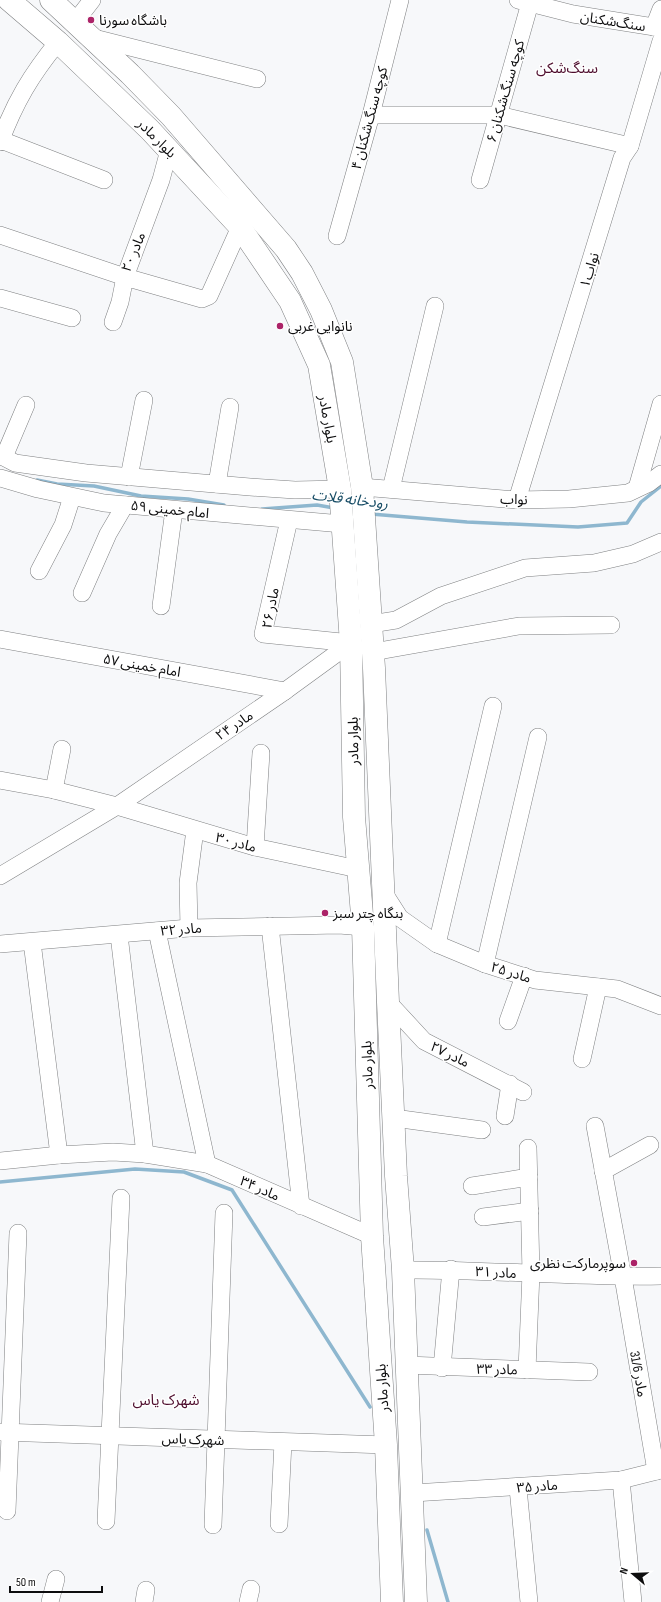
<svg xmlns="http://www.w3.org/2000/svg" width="661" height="1602" font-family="'Sofia Sans Condensed','Noto Sans Arabic',sans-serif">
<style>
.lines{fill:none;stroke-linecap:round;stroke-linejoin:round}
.stream{stroke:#8eb7cf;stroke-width:3.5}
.minor-casing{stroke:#7f8082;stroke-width:18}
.major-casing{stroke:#7f8082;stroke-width:23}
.minor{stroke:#fff;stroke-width:17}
.major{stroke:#fff;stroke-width:22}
.poi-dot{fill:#ac2368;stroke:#fff;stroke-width:1.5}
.labels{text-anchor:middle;stroke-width:3;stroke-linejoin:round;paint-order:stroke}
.poi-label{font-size:14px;fill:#0d0d0e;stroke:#fff;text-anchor:start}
.street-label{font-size:14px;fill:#0d0d0e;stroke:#fff}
.neighbourhood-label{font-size:15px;fill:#4e0d2d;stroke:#fff}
.water-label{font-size:15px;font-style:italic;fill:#184d66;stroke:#fff}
</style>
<rect width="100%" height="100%" fill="#f7f8fa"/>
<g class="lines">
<g class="stream">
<polyline points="37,480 57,484 94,486 141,496 188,499 224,505"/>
<polyline points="262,509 317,505 334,508"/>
<polyline points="371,514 467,522 578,527 627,523 641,502 661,486"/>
<polyline points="0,1182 135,1169 184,1172 232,1190 370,1407"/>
<polyline points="427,1530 448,1602"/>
</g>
<g class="minor-casing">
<g id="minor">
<polyline points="518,0 573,14 661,28"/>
<polyline points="75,22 92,0"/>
<polyline points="654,27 661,9"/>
<polyline points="90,37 257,79"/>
<polyline points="371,115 499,115 630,146"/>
<polyline points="1,140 104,180"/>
<path d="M 0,142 C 15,102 31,75 58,42"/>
<polyline points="480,180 530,3"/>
<polyline points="0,235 125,277 161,180 169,150"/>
<polyline points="337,236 371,115 400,0"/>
<polyline points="0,298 72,318"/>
<polyline points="113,322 120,302 125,277 202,299 209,296 240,227"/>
<polyline points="0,455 15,463 86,473 250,487 295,490 340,489"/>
<polyline points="4,457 26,405"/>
<polyline points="129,477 144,400"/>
<polyline points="0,478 38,489 104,503 342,524"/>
<polyline points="217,484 230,407"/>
<polyline points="362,487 517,500 569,499 628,493 649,483 661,474"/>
<polyline points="637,488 661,404"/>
<polyline points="391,489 435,306"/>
<polyline points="517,500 622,158 630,146 661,41"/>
<polyline points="289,520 263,634 351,643"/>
<polyline points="39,571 63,525 72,497"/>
<polyline points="82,593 108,534 125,505"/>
<polyline points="161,606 174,510"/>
<polyline points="371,624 396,620 441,596 525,568 594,563 633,554 661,542"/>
<polyline points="0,639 285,691"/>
<polyline points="373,652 519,626 611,625"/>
<polyline points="0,780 54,790 117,806 255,847 358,869"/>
<polyline points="54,790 62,749"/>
<polyline points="255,847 261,753"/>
<polyline points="0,876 117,806 285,691 351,643"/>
<polyline points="384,893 400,918 437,944 485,964 535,980 617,989 661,1006"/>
<polyline points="270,926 301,1206"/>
<polyline points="189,928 188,883 195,830"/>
<polyline points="157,931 207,1164"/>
<polyline points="119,935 145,1154"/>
<polyline points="32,942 59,1155"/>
<polyline points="0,944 189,928 339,925 363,927"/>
<polyline points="437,944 493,706"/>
<polyline points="485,964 538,737"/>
<polyline points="388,1002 424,1041 523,1092"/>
<polyline points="508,1021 524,976"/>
<polyline points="582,1059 598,987"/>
<polyline points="505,1116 510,1084"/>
<polyline points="394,1118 482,1130"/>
<polyline points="595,1126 623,1277 656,1471"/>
<polyline points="0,1161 59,1155 113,1152 145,1154 207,1164 372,1236"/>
<polyline points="603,1171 650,1145"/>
<polyline points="472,1186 529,1177"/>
<polyline points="483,1217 530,1211"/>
<path d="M 403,1270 C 489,1269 575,1278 661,1276"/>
<polyline points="406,1365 589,1372"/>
<polyline points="442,1368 451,1269"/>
<polyline points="527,1370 531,1273 528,1148"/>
<polyline points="0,1432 386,1445"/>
<polyline points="621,1480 633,1602"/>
<polyline points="518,1488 529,1602"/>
<polyline points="413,1493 621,1480 661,1470"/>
<polyline points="7,1511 18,1233"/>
<polyline points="106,1521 121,1198"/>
<polyline points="279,1524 283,1442"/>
<polyline points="213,1525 224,1213"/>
<polyline points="50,1602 56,1579"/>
<polyline points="144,1602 146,1590"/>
<polyline points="248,1602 251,1589"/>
</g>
</g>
<g class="major-casing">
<g id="major">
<polyline points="9,0 58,42 150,130 240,227 290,301 319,365 340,489 351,643 354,817 363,927 372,1236 386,1445 392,1602"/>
<polyline points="51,0 130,74 171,116 286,249 302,273 321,310 342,362 362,487 374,668 388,1002 396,1176 403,1270 416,1602"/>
</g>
</g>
<use href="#minor" class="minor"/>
<use href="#major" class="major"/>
</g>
<g class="poi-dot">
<circle cx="91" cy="20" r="4"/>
<circle cx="280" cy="326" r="4"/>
<circle cx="325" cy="913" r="4"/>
<circle cx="634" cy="1263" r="4"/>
</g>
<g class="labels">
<g class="poi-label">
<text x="99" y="25">باشگاه سورنا</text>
<text x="288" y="331">نانوایی غربی</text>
<text x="333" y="918">بنگاه چتر سبز</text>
<text x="626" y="1268" text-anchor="end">سوپرمارکت نظری</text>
</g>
<g class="street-label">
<text transform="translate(613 21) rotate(9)" y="5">سنگ‌شکنان</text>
<text transform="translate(505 91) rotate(-74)" y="5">کوچه سنگ‌شکنان ۶</text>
<text transform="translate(369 118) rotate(-75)" y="5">کوچه سنگ‌شکنان ۴</text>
<text transform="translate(157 138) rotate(45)" y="5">بلوار مادر</text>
<text transform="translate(133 252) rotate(-67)" y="5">مادر ۲۰</text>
<text transform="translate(589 270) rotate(-73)" y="5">نواب۱</text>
<text transform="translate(328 419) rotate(80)" y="5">بلوار مادر</text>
<text transform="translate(514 499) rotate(2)" y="5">نواب</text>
<text transform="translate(170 509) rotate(6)" y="5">امام خمینی ۵۹</text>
<text transform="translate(270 608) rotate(-79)" y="5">مادر ۲۶</text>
<text transform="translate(142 665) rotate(10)" y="5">امام خمینی ۵۷</text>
<text transform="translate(234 725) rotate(-34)" y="5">مادر ۲۴</text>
<text transform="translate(353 741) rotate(-91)" y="5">بلوار مادر</text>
<text transform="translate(236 842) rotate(15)" y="5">مادر ۳۰</text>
<text transform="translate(181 929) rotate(-4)" y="5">مادر ۳۲</text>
<text transform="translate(511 972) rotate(17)" y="5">مادر ۲۵</text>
<text transform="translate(450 1054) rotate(26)" y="5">مادر ۲۷</text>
<text transform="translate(367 1065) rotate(-92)" y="5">بلوار مادر</text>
<text transform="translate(260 1188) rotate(24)" y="5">مادر ۳۴</text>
<text transform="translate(496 1272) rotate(3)" y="5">مادر ۳۱</text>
<text transform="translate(497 1369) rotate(1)" y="5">مادر ۳۳</text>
<text transform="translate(639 1374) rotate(80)" y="5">مادر 31/6</text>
<text transform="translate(382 1388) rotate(-94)" y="5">بلوار مادر</text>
<text transform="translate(193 1439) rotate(2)" y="5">شهرک یاس</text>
<text transform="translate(537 1486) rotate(-4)" y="5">مادر ۳۵</text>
</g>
<g class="neighbourhood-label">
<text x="567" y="73">سنگ‌شکن</text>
<text x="166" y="1405">شهرک یاس</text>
</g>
<g class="water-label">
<text transform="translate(350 499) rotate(7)" y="5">رودخانه قلات</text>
</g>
</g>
<g transform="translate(633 1574) rotate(289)" stroke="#ffffff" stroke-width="3" paint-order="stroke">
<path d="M0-3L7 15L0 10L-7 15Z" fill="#0d0d0e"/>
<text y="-6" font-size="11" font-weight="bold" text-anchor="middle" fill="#0d0d0e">N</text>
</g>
<path d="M10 1586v6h92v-6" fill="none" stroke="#0d0d0e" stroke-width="2"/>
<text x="16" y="1586" font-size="12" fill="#0d0d0e" stroke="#ffffff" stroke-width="3" paint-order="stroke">50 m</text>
</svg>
